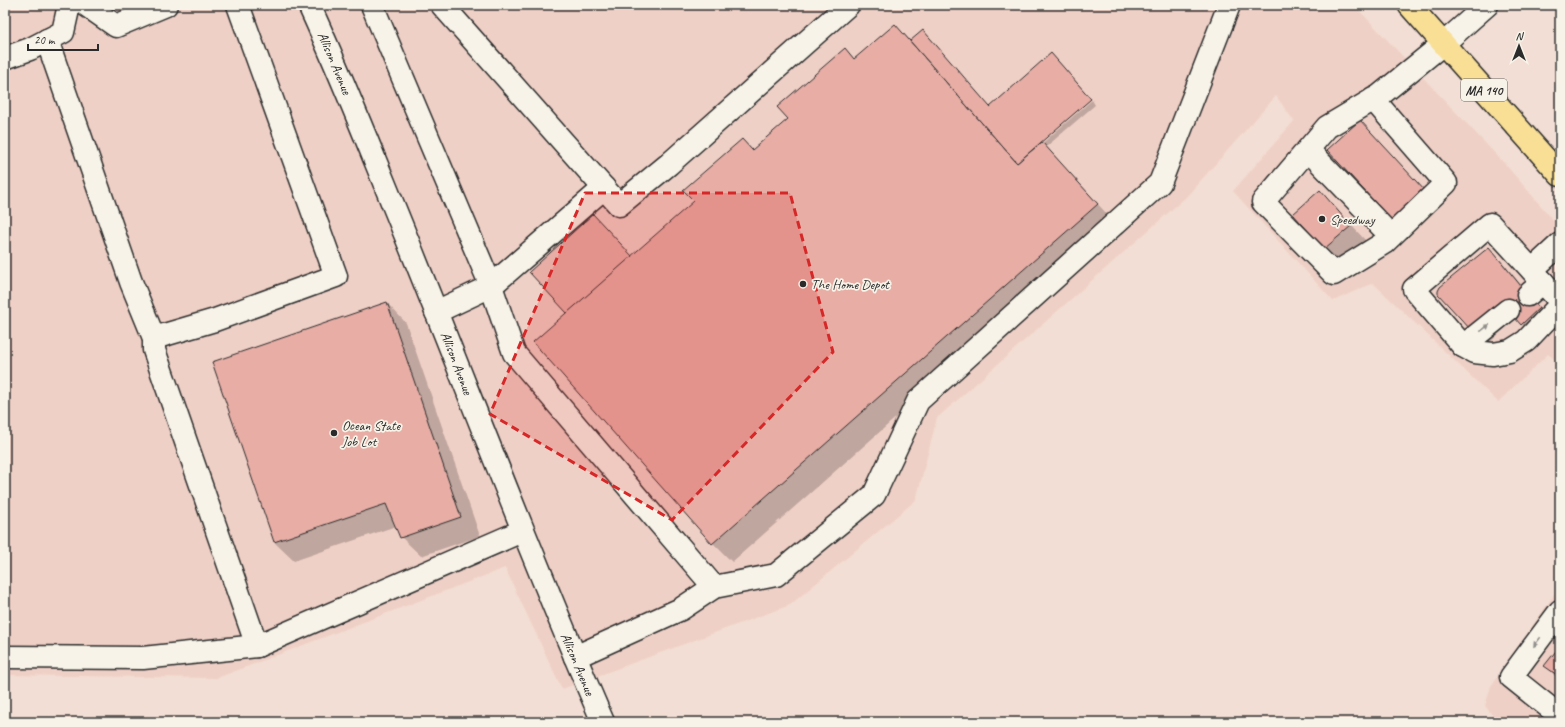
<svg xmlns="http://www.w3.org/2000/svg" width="1565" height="727" font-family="Caveat,sans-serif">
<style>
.built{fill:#efd0c6}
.shadow{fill:#0003}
.building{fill:#e8aea6;stroke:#2b2b2b}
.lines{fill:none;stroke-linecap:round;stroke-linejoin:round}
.minor-casing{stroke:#2b2b2b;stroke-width:25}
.major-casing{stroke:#2b2b2b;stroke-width:25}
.minor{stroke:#f7f3e8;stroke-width:22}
.major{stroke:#f9df96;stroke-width:22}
.oneway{fill:#918f8a}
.marked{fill:#d62828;fill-opacity:0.2;stroke:#d62828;stroke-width:3;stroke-dasharray:8 5;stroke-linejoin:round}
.poi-dot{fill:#2b2b2b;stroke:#f7f3e8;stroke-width:1.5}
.labels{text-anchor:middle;stroke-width:3.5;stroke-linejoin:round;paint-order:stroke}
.shield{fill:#f7f3e8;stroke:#686764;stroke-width:1}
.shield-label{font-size:13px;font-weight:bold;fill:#2b2b2b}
.street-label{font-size:14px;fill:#2b2b2b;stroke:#f7f3e8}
.poi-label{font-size:14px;fill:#2b2b2b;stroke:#f7f3e8;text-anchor:start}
</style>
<rect width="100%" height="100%" fill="#f2ded4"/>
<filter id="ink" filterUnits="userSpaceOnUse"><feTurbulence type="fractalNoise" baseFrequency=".025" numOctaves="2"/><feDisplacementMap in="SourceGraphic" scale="8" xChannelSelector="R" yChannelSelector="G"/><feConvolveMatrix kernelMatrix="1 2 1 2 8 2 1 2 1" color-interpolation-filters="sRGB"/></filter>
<g filter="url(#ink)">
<g class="built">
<polygon points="5,5 1354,5 1505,164 1560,228 1560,363 1548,354 1498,402 1373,283 1333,301 1233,191 1294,121 1276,96 1186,197 937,418 916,500 790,605 562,689 505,568 217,678 5,675"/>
<polygon points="1560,586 1560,722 1498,722 1485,706 1491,686"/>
</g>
<g class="shadow">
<polygon points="895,25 911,41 990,108 1090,99 1014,165 1016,166 1092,100 1095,105 1046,147 1116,224 732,562 713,543 632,257 695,201 742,140 753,151 789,119 844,49 855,60"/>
<polygon points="1320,192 1366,241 1340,263 1295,214"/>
<polygon points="1489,249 1504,264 1553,324 1537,339 1516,318 1487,345 1472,330"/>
<polygon points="387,303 406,323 480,536 421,556 401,537 396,526 294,561 274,542"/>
<polygon points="1560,647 1560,681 1546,666"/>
</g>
<g class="building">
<polygon points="895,24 1017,163 1042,142 1098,204 712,544 533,342 694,201 683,190 742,139 752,150 788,119 777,107 845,48 854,59"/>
<polygon points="923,30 990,107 1051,53 1091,99 1017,163 910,41"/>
<polygon points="1360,120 1426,192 1393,222 1327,150"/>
<polygon points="1320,190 1351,226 1324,249 1293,214"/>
<polygon points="593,214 632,256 567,313 529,272"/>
<polygon points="1489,247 1539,308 1521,325 1508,310 1471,330 1438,294 1438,291 1440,287"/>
<polygon points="387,302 461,517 400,538 386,504 274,542 212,362"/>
<polygon points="1560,646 1560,677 1544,666"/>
</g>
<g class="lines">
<g class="minor-casing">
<g id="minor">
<polyline points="86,5 116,26 166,5"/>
<path d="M 309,5 C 339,70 365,136 392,202 C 463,376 528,550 603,722"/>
<polyline points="372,5 491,286 514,353 714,587"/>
<polyline points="442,5 619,205 669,164 848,5"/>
<polyline points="47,40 131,282 154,338 154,350 257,646"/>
<polyline points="5,58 30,49 63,32 69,5"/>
<polyline points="1373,99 1446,183 1384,243 1334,274 1263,202 1327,127 1379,96 1443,44 1487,5"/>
<polyline points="1308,150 1391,236"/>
<polyline points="1532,270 1560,244"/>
<polyline points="1528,295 1543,282"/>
<polyline points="1560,301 1490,224 1414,289 1463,346 1474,352 1493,354 1510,351 1526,341 1560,305"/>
<polyline points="436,312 491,286 604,188"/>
<polyline points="154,338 215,320 336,276 238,5"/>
<polyline points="1463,346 1508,310"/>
<polyline points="1560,611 1511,677 1560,716"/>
<polyline points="5,657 143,658 257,646 522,531"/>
<polyline points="575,657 681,609 714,587 776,575 874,495 918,401 1160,183 1229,5"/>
</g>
</g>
<g class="major-casing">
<polyline id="major" points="1409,5 1560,175"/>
</g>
<use href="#minor" class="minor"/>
<use href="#major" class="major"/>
</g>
<defs><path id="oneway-solid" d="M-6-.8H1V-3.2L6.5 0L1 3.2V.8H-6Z"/></defs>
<g class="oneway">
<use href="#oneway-solid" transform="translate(1485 328) rotate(-38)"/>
<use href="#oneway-solid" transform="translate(1537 642) rotate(127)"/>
</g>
</g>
<path class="marked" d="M 585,193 L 790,193 L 833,352 L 672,520 L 490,414 Z"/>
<g class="poi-dot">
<circle cx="1322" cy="219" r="4"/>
<circle cx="803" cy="284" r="4"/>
<circle cx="334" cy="433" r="4"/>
</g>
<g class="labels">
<rect class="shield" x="1461" y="79" width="46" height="22" rx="3"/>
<g class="shield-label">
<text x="1484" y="95">MA 140</text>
</g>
<g class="street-label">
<text transform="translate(335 63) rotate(67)" y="5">Allison Avenue</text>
<text transform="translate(457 363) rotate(69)" y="5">Allison Avenue</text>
<text transform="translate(578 664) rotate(67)" y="5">Allison Avenue</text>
</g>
<g class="poi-label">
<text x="1330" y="224">Speedway</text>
<text x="811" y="289">The Home Depot</text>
<text x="342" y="430">Ocean State<tspan x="342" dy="16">Job Lot</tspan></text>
</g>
</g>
<rect width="1565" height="727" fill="none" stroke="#f7f3e8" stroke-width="20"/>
<rect x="10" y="10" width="1545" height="707" fill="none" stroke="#2b2b2b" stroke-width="1.5" filter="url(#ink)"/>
<g transform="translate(1519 46)" stroke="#f7f3e8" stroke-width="3" paint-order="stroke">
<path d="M0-3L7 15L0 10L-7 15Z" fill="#2b2b2b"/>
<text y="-6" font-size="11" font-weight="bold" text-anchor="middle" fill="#2b2b2b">N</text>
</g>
<path d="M28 44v6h70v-6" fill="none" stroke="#2b2b2b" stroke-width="2"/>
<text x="34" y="44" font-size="12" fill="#2b2b2b" stroke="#f7f3e8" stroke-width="3" paint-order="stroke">20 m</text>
</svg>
